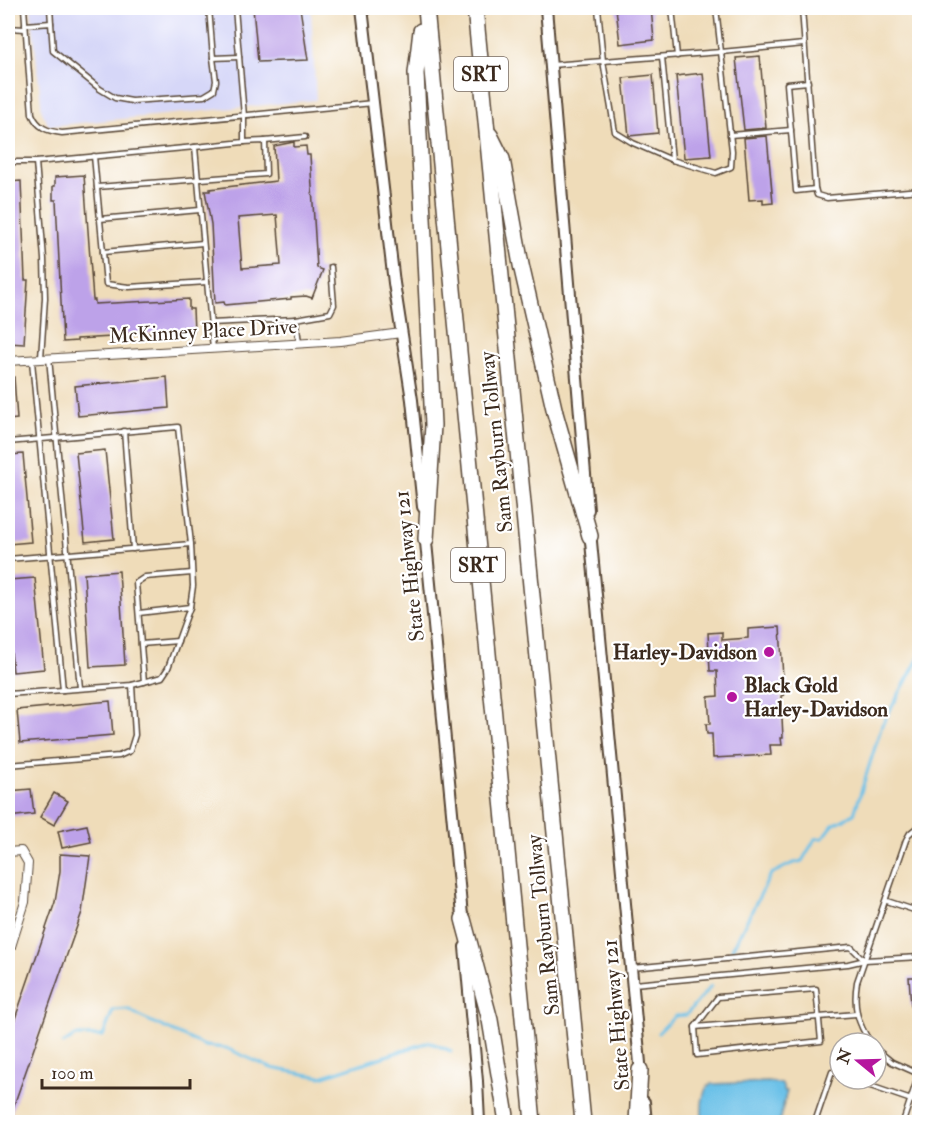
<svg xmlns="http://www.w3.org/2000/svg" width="927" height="1130" font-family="'IM FELL Double Pica',serif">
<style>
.built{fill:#d6d7f8}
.water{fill:#6cc1e8;stroke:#547683;stroke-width:1.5}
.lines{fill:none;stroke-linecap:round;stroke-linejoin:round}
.stream{stroke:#6cc1e8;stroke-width:3}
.building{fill:#bda2e9;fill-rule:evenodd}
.service-casing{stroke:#564535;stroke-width:7}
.minor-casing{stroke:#564535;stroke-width:10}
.secondary-casing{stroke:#564535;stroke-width:14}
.motorway-casing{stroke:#564535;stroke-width:18}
.service{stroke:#fff;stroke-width:4}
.minor{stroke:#fff;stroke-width:8}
.secondary{stroke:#fff;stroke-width:10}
.motorway{stroke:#fff;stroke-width:15}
.poi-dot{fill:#b5179e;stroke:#fff;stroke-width:2}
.labels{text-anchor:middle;stroke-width:4.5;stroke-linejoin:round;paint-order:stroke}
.shield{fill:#fff;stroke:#766a62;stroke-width:1.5}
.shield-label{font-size:20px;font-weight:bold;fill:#3b2a1e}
.street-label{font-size:21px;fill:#3b2a1e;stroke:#fff}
.poi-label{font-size:21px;font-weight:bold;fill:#3b2a1e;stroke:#fff;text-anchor:end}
</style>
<rect width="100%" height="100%" fill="#fff"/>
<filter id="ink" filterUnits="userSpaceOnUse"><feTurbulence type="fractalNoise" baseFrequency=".0167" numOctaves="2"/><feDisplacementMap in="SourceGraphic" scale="12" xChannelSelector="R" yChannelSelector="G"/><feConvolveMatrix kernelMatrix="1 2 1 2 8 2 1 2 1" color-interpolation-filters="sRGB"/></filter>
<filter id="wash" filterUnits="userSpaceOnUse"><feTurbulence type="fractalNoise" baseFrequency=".008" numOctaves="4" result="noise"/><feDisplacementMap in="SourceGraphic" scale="24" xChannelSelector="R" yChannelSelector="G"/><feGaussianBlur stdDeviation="1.35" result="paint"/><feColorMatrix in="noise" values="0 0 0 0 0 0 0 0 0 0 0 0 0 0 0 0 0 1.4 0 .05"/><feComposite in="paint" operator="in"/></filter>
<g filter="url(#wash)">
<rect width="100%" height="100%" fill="#efdcb9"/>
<polygon class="built" points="31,8 311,8 316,100 49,126 42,112"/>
<path class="water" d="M 771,1082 L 782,1084 L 784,1091 L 787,1091 L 779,1122 L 702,1122 C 702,1110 700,1092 711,1084 Z"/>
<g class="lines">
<g class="stream">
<polyline points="732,949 771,874 791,864 802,861 815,839 823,838 833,825 854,814 882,725 920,656"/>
<polyline points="658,1033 675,1016 686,1015 711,986"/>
<polyline points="63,1044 75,1036 103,1036 113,1010 128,1009 141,1017 205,1046 226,1048 271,1068 321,1077 429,1042 451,1051"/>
</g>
</g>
<g id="blocks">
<g class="building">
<polygon points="253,8 300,8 308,60 258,62"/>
<polygon points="616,8 651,8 654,40 620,44"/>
<polygon points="760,56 766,128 744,130 736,58"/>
<polygon points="703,73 711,156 684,158 676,76"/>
<polygon points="653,75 658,133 629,136 623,78"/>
<polygon points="767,136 773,203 763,204 763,199 749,200 744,138"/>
<path d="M 294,142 L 294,147 L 306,146 L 307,155 L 310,155 L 317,268 L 323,270 L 312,298 L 306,296 L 291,297 L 291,299 L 225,305 L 224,302 L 215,303 L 211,224 L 205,191 L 210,191 L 210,189 L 276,181 L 274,146 ZM 277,215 L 281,265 L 242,268 L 238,218 Z"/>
<polygon points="84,175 93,300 95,300 95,304 189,299 189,309 193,309 194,331 112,335 112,337 77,339 77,341 63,342 56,200 53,200 53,186 55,186 55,177"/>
<polygon points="21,181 25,280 28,280 24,344 8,343 8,182"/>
<polygon points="8,377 14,377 17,419 8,420"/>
<polygon points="167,377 169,408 78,416 75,386"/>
<polygon points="105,450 114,539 85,542 76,453"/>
<polygon points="23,454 31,542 8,544 8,455"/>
<polygon points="119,571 125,665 90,667 84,574"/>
<polygon points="35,578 44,669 13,672 8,620 8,580"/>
<polygon points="780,627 784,695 781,696 783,738 781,738 782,745 770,745 771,755 713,758 712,734 707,734 706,724 710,724 708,697 718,696 717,671 710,671 708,633 722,632 722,640 748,638 748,629"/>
<polygon points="110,701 113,735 20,743 17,710"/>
<polygon points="31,789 34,814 8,817 8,791"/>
<polygon points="54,793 68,801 54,825 40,817"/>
<polygon points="87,825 91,842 62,848 58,831"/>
<polygon points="60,854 90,856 82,912 8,1122 8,1039 55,902 60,871"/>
<polygon points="909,977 920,977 920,1005 911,1006"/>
</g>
</g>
</g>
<g filter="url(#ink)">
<use href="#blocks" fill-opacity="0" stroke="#564535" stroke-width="1.5"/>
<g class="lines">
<g class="service-casing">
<g id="service">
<path d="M 24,8 L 32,114 C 38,128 47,131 62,133 L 373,103"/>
<polyline points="50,8 51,23"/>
<polyline points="209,8 213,58 239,57"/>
<polyline points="598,8 603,61 615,132 633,143 672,160 716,173 731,167 732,151 721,52 804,44"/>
<polyline points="672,8 677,56"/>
<polyline points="802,8 815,188 817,195 827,198 920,190"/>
<polyline points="25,25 51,23 53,51 100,89 115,98 132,101 204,96 214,90 216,81 213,58"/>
<polyline points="8,28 25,29"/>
<polyline points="662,57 672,160"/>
<polyline points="551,65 721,52 716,8"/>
<polyline points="808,82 787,84 796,191 815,189"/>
<polyline points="730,135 791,130"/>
<polyline points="265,141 305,137"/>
<polyline points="195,147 244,142 244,116 235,8"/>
<polyline points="94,156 106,284 129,287 207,282"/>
<polyline points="8,162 36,162"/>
<polyline points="97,187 266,174 265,141 244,142"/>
<polyline points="100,219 200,210"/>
<polyline points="103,252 203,243"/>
<polyline points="296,319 330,313 334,305 331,267"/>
<polyline points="211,323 296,319 299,343"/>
<polyline points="41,358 45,298 44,259 36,162 195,147 213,349"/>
<polyline points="49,358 80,688"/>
<polyline points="32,361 63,690"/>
<polyline points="124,431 133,549"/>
<polyline points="8,442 178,427 191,544 193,586 190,607 168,668 162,677 132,685 8,694"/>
<polyline points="8,559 191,544"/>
<polyline points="139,613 190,607"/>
<polyline points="141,644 178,641"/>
<polyline points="144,682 136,583 145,577 192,573"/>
<polyline points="8,765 119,756 130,751 135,735 132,685"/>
<polyline points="887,901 920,912"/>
<polyline points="632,968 851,947 864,960"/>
<polyline points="634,984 848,964 865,960 920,957"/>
<polygon points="816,989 821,1041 697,1055 695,1027 718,997"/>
<polyline points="695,1027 856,1014"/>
<path d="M 871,1043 C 857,1023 853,1006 857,982 L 906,840 L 910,833 L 920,825"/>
<polyline points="876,1049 892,1062 919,1074"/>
<polyline points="850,1079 920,1103"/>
<polyline points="815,1122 832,1072 840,1075"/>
<polyline points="903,1122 919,1074"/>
</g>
</g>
<g class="minor-casing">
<g id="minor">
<polyline points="8,361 341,341 401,333"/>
<polyline points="8,852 21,851 28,863 25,902 8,956"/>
</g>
</g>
<g class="secondary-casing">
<g id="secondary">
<polyline points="362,8 394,283 412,400 423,507"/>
<polyline points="546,8 588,510"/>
<polyline points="590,531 641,1074"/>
<polyline points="425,532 463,926"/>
<polyline points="465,947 477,1081 479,1122"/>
<polyline points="644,1102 646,1122"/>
</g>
</g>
<g class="motorway-casing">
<g id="motorway">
<polyline points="426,8 533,1122"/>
<polyline points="475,8 583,1122"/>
<polyline points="421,31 416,73 433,425 426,539"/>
<polyline points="490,135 502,159 521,265 555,413 590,536"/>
<polyline points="463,919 490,1020 507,1122"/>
<polyline points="637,1122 640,1070"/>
</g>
</g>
<use href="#service" class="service"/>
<use href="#minor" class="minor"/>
<use href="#secondary" class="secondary"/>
<use href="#motorway" class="motorway"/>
</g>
</g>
<g class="poi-dot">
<circle cx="769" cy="652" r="6"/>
<circle cx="732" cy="697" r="6"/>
</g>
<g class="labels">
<g class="shield">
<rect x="454" y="57" width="54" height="34" rx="4.5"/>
<rect x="451" y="548" width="54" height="34" rx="4.5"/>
</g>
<g class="shield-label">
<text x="481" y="81">SRT</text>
<text x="478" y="572">SRT</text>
</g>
<g class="street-label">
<text transform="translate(203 331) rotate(-3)" y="7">McKinney Place Drive</text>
<text transform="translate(496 442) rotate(-96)" y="7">Sam Rayburn Tollway</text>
<text transform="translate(409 566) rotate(-96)" y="7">State Highway 121</text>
<text transform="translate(543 925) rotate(-96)" y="7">Sam Rayburn Tollway</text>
<text transform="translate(616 1015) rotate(-95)" y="7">State Highway 121</text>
</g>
<g class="poi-label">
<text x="757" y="659">Harley-Davidson</text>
<text x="744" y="692" text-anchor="start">Black Gold<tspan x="744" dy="24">Harley-Davidson</tspan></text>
</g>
</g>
<rect width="927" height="1130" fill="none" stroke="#fff" stroke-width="30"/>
<g transform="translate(858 1061) rotate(289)"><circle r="28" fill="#ffffff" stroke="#b1aaa5" stroke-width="1.5"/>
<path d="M0-4.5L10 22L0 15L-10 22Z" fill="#b5179e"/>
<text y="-9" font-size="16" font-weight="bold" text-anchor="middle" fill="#3b2a1e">N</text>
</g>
<path d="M42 1079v9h148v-9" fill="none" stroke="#3b2a1e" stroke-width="3"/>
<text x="51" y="1079" font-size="18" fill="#3b2a1e" stroke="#ffffff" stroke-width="4.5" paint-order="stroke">100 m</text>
</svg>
